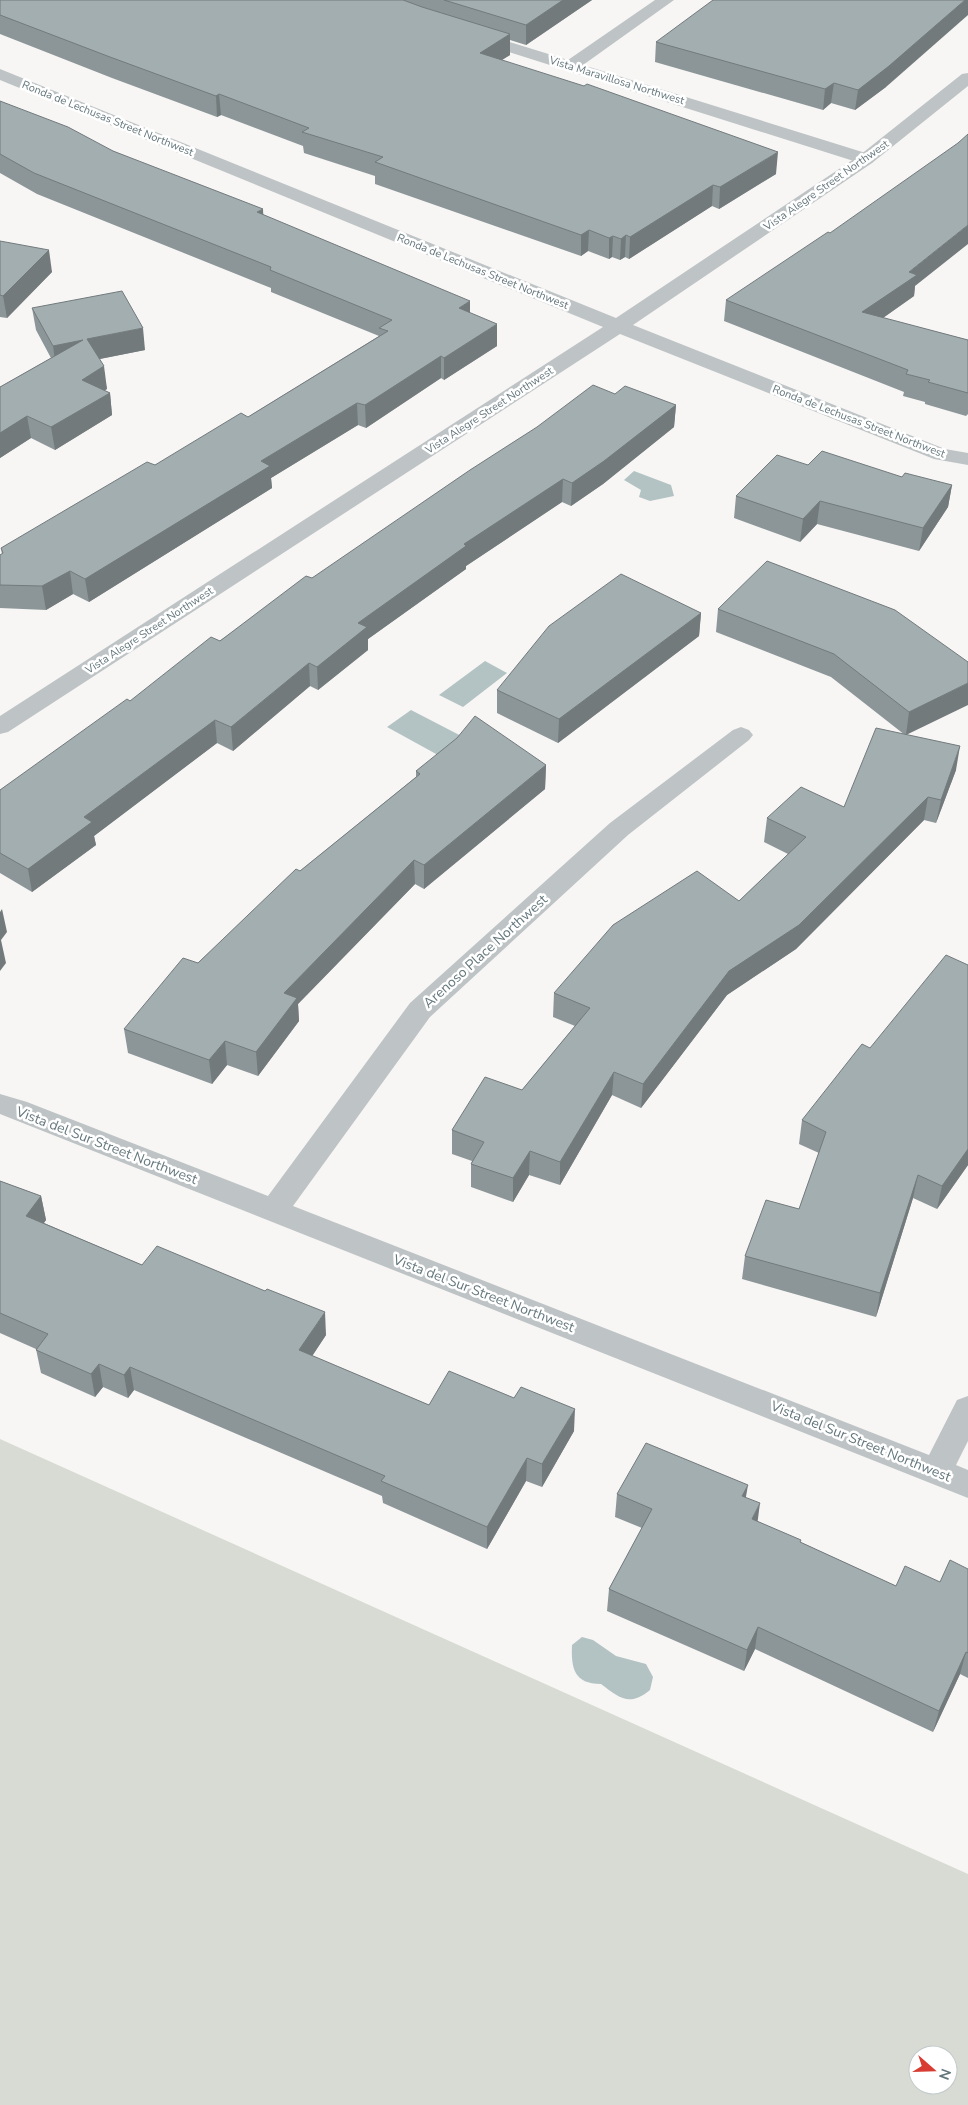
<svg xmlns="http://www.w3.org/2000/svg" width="968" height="2105" font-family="'Nunito Sans',sans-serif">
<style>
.green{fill:#d8dbd3;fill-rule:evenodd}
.water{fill:#b3c3c4}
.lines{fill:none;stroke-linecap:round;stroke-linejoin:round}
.minor{fill:#bec3c5;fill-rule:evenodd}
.tertiary{fill:#bec3c5;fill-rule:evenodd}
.wall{fill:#8c9698}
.shaded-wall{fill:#727a7c}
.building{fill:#a3aeb1;stroke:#727a7c}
.labels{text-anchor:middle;stroke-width:5;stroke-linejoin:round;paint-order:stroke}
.far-street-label{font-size:11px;fill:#64777d;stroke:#fff}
.street-label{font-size:14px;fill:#64777d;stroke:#fff}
</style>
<rect width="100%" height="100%" fill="#f7f6f4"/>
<path class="green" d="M 0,1439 L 968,1874 L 968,2105 L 0,2105 ZM 918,2055 L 948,2055 L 948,2085 L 918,2085 Z"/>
<g class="water">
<polygon points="634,471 671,485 674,496 650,501 639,497 641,490 624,480"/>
<polygon points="485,661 507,673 463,707 439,695"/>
<polygon points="411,710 471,741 447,760 387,727"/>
<path d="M 582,1637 L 593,1640 L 616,1656 L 646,1664 L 653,1677 L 650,1690 C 630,1707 619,1698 601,1684 C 574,1684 571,1668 572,1645 Z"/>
</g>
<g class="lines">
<g class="minor">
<polygon points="655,0 674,0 583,65 872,155 875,159 872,163 866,164 860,163 468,39 466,36 468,33 474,31 568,60"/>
<polygon points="741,727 749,730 753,735 749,740 628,835 430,1017 293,1206 929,1455 957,1400 968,1396 968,1441 956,1465 968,1470 968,1498 0,1114 0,1094 27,1102 268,1196 410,1003 610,823 733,730"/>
</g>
<polygon class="tertiary" points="0,69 616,318 860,155 962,74 968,73 968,86 872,163 633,325 945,449 968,453 968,465 934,459 620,334 8,732 0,734 0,716 603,327 0,80"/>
</g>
<g class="wall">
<polygon points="0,0 592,0 526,45 510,40 510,55 501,60 776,174 719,209 712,206 629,259 625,257 620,260 612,257 609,259 588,251 581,256 375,184 375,176 304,153 303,146 221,115 217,117 112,78 0,34"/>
<polygon points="656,42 886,87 855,110 831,103 823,110 655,62"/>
<polygon points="0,101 113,151 263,215 470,313 497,346 444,380 441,378 366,428 358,425 271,478 272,488 89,602 73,594 46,610 0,608 0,555 2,554 1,548 155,465 248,417 379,336 271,292 271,288 37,194 0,173"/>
<polygon points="0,241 52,272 7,318 0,317"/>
<polygon points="915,286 914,296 883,318 968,340 968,414 966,416 925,404 925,402 903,396 904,392 724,321 726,300"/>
<polygon points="32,308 145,350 99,359 107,389 104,390 110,393 112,415 55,450 31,438 0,458 0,387 51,358 36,330"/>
<polygon points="615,394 676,405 674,427 603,484 571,506 562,502 466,566 466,569 368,639 368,650 318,690 310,686 233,751 217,743 94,836 96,845 32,892 0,873 0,790 312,578"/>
<polygon points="808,465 902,477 952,485 948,507 919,551 817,524 800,542 734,518 736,496"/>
<polygon points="718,609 968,662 906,735 956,770 936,823 924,820 796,949 727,995 641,1108 612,1095 560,1185 529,1175 513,1202 471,1187 471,1164 472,1161 452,1154 452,1130 522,1090 575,1026 553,1017 554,993 739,901 788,854 764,842 767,818 844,807 905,735 831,677 716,632"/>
<polygon points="701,613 699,636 558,743 497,713 497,690"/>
<polygon points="546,765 545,789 424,889 415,884 298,1004 299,1021 258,1076 227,1065 212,1084 128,1053 124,1029 300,871 416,777 416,771"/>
<polygon points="968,965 968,1165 937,1209 913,1198 876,1317 742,1279 745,1256 799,1209 819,1153 799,1144 802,1120 870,1048"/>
<polygon points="0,1181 41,1196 46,1220 44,1223 142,1265 326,1335 312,1356 429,1405 574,1431 542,1487 526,1481 487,1549 383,1503 382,1496 134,1390 128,1398 103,1387 95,1397 41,1373 36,1349 0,1333"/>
<polygon points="617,1494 746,1498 757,1521 800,1542 896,1586 940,1582 968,1569 968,1678 960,1674 933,1732 755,1649 744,1671 607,1611 609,1589 642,1528 615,1517"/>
</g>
<g class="shaded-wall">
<polygon points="563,0 592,0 526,45 526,25"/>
<polygon points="965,0 968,0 968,15 886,87 855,110 858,90"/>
<polygon points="510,34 510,55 480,74 480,53"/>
<polygon points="834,83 831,103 823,110 825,89"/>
<polygon points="219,94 221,115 217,117 216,96"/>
<polygon points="778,152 776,174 719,209 720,187"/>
<polygon points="713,185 712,206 629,259 630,237"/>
<polygon points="263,209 264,231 257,212"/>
<polygon points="968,225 968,244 915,286 914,296 860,334 862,312 909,272"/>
<polygon points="589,230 588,251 581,256 581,235"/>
<polygon points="626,235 625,257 620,260 621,239"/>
<polygon points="613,236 612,257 609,259 609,238"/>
<polygon points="49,250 52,272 7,318 3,296"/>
<polygon points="470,301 470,323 459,308"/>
<polygon points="497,324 497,346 444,380 444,358"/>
<polygon points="143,328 145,350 90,361 87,339"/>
<polygon points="83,340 56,368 53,346"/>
<polygon points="441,356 441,378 366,428 365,405"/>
<polygon points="104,366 107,389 85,403 82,380"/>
<polygon points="110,393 112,415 55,450 51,427"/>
<polygon points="357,403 358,425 271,478 272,488 89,602 85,579 261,461"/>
<polygon points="676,405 674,427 603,484 571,506 572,483"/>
<polygon points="27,416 31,438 0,458 0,433"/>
<polygon points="563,479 562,502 466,566 466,569 368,639 368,650 318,690 317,667 358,623 464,544"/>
<polygon points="952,485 948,507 919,551 923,528"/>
<polygon points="820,501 817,524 800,542 803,519"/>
<polygon points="70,571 73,594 46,610 42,586"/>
<polygon points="701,613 699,636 558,743 559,719"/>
<polygon points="309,663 310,686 233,751 231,727"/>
<polygon points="968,683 968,705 906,735 909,712"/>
<polygon points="215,720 217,743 94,836 96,845 32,892 28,869 84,817"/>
<polygon points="960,746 956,770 936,823 941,800"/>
<polygon points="546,765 545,789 424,889 424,865"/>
<polygon points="928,797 924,820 796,949 727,995 641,1108 643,1084 729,971"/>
<polygon points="414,860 415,884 298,1004 299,1021 258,1076 256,1052 284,993"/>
<polygon points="2,909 7,932 1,940 6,963 0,971 0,912"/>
<polygon points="225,1041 227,1065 212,1084 209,1060"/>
<polygon points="614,1072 612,1095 560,1185 560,1162"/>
<polygon points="968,1149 968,1165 937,1209 942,1186"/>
<polygon points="530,1151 529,1175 513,1202 513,1178"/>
<polygon points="918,1175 913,1198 876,1317 880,1293"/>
<polygon points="41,1196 46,1220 31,1239 26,1216"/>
<polygon points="325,1312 326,1335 301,1373 299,1350"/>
<polygon points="99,1364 103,1387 95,1397 91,1374"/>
<polygon points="130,1367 134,1390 128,1398 124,1375"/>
<polygon points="575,1409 574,1431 542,1487 542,1464"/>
<polygon points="527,1458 526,1481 487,1549 487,1527"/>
<polygon points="748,1485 744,1508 742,1496"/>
<polygon points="760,1503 757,1526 752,1519"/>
<polygon points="758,1627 755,1649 744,1671 747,1650"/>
<polygon points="966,1652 960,1674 933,1732 939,1711"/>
</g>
<g class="building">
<polygon points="0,0 403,0 422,7 510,34 480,53 584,86 587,84 778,152 720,187 713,185 630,237 626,235 621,239 613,236 609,238 589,230 581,235 375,162 383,157 302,132 309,128 219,94 216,96 110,57 0,15"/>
<polygon points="444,0 563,0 526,25"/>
<polygon points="713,0 965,0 889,66 858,90 834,83 825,89 656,42"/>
<polygon points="0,101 68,127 113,151 263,209 257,212 470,301 459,308 497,324 444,358 441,356 365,405 357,403 261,461 270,466 85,579 70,571 42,586 0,585 0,555 3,553 1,548 147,462 155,465 241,413 248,417 388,331 379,328 392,320 270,270 271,267 34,173 0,154"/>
<polygon points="968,134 968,225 909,272 917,275 862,312 968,340 968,393 928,382 930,380 906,374 908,370 726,300 828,232 830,233 958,143"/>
<polygon points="0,241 49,250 3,296 0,295"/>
<polygon points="122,291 143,328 87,339 104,366 82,380 110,393 51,427 27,416 0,433 0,387 83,340 53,346 32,308"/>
<polygon points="593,385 615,394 625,386 676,405 604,461 572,483 563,479 464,544 466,546 358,623 367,627 317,667 309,663 231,727 215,720 84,817 92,822 28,869 0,853 0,790 127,699 130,701 211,637 220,641 306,576 312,578 470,470 537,427"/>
<polygon points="822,451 902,477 905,473 952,485 923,528 820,501 803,519 736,496 777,455 808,465"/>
<polygon points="767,561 895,610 968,662 968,683 909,712 834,654 718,609"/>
<polygon points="621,574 701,613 559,719 497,690 549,626"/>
<polygon points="475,716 546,765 424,865 414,860 284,993 297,998 256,1052 225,1041 209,1060 124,1029 183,958 198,963 296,869 300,871 420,774 416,771 457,738"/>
<polygon points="876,728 960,746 941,800 928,797 799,925 729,971 643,1084 614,1072 560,1162 530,1151 513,1178 471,1164 484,1142 452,1130 485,1077 522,1090 590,1008 554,993 613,925 697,871 739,901 806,837 767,818 801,787 844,807"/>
<polygon points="946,955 968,965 968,1149 942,1186 918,1175 880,1293 745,1256 766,1200 799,1209 826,1132 802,1120 862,1044 870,1048"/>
<polygon points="0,1181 41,1196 26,1216 142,1265 157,1246 265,1291 267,1289 325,1312 299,1350 429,1405 449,1371 514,1398 521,1387 575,1409 542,1464 527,1458 487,1527 381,1481 385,1476 130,1367 124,1375 99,1364 91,1374 36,1350 48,1334 0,1313"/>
<polygon points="646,1443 748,1485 742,1496 760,1503 752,1519 801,1540 800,1542 896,1586 905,1566 940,1582 950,1560 968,1569 968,1653 966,1652 939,1711 758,1627 747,1650 609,1589 652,1509 617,1494"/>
</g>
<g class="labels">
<g class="far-street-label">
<text transform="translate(617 80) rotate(17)" y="4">Vista Maravillosa Northwest</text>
<text transform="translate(108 118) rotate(22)" y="4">Ronda de Lechusas Street Northwest</text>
<text transform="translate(826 185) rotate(-35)" y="4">Vista Alegre Street Northwest</text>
<text transform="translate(483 271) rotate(22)" y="4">Ronda de Lechusas Street Northwest</text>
<text transform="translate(489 410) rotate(-33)" y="4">Vista Alegre Street Northwest</text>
<text transform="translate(859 421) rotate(21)" y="4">Ronda de Lechusas Street Northwest</text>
<text transform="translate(149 630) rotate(-33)" y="4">Vista Alegre Street Northwest</text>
</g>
<g class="street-label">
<text transform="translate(485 951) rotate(-42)" y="5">Arenoso Place Northwest</text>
<text transform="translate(107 1145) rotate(21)" y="5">Vista del Sur Street Northwest</text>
<text transform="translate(484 1293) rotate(21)" y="5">Vista del Sur Street Northwest</text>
<text transform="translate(861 1441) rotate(22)" y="5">Vista del Sur Street Northwest</text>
</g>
</g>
<g transform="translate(933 2070) rotate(110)"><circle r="24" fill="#ffffff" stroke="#c1c9cb"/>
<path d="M0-4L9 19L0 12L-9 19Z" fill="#d83d33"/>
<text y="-8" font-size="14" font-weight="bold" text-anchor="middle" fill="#64777d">N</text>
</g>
</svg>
